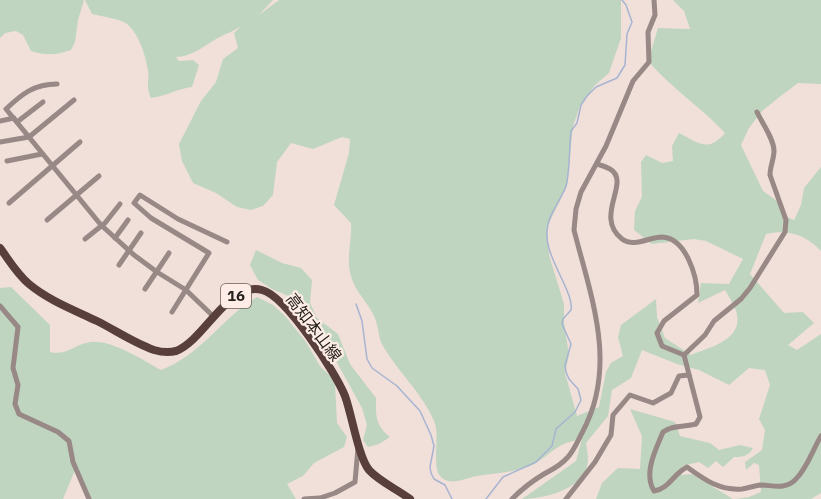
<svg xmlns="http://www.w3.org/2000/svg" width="821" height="499" font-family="'IBM Plex Sans','Noto Sans JP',sans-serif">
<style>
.green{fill:#bfd5bf}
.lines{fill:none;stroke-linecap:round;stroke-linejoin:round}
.stream{stroke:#a7b4d1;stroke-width:1.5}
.minor{stroke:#988886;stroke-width:5}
.primary{stroke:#593f3c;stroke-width:8}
.labels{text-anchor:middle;stroke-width:4.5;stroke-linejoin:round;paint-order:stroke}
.shield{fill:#fdede6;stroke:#685f5b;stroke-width:1.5}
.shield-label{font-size:15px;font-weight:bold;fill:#28221f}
.street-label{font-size:16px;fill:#28221f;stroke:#fdede6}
</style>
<rect width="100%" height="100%" fill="#f0e0d9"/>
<g class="green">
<path d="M 0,0 L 84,0 L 78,20 L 75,42 L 71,50 C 57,55 46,56 31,51 L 23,35 L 16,31 L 5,33 L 0,38 Z"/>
<path d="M 85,0 L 273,0 L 259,15 L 279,0 L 621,0 L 621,38 L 609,73 L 595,85 L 580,106 L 573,126 L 567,186 L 547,227 L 549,255 L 564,304 L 564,322 L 569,355 L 565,373 L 577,416 L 599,407 L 606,372 L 611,363 L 623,356 L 618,337 L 621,325 L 656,299 L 657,317 L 665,338 L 691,355 C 710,347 745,340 736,311 C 734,304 729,297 725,290 L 698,303 L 701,283 L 729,284 L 743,259 L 706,241 L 694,239 L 652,244 L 634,230 L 635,211 L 642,197 L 641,162 L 646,155 L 662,163 L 673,161 L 672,146 L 679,133 C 699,143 708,153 725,133 C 701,107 671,88 648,61 L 658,28 L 690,29 L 684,11 L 673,0 L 821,0 L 821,84 L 798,83 L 782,95 L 762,111 L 749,128 L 741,145 L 763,191 L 780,203 L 782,215 L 794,220 L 801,205 L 804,188 L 821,167 L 821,251 C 805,234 788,229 766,234 L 750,274 L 784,313 L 803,312 L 814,323 L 788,345 L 797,350 L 821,334 L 821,493 L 811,499 L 735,499 L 749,497 L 761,492 L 759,465 L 754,463 L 746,470 L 745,462 L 762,450 L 765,430 L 759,419 L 770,385 L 765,370 L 749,368 L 729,385 L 699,370 L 677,364 L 642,350 L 631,378 L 612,390 L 608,416 L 586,443 C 587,450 589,459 587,467 C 581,490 542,499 522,499 L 576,461 L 582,439 C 575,441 566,442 560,446 C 549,452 542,461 530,466 C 512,473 495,473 477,476 C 465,478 453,486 442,478 C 430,469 441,436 434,421 C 422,393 399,373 383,346 C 378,338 379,326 374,316 C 365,297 350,288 349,264 C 348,250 352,237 351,223 L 334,205 L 349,153 L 350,139 L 342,137 L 313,149 L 291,143 L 277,162 L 273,195 L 263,206 L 251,210 L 237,207 L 216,193 L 193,183 L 182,161 L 179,144 L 201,101 L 216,82 L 223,59 L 238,48 L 234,33 L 241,26 C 234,31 227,33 220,37 C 204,45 195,56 176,57 L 179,61 L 193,60 L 199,65 L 192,87 C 177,89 166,96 151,98 C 145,85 150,82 148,71 C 146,56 139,34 127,24 C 121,19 100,16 92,14 Z"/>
<path d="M 256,250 L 282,263 L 301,268 L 312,280 L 310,303 L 317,318 L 338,334 L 350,364 L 376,398 C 376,416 375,425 390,437 L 379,444 L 368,447 L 363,440 L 367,425 L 362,408 L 335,359 L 322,342 L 315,325 L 304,310 L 293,298 L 272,289 L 258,280 L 250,265 Z"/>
<path d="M 11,287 L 50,325 L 50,352 C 67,356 73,345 90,342 C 111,339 143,360 161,370 C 200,356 222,318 257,297 L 273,305 L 285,316 L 306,342 L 320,366 L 332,378 L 335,385 L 337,423 L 347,437 L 344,447 L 314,463 L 303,476 L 287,484 L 296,499 L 89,499 L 75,470 L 63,499 L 0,499 L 0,288 Z"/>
<path d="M 630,409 L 675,422 L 680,436 L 710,443 L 719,450 L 740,445 L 753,448 C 749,456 743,457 734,457 L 723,467 L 716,461 L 708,468 L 699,462 L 682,466 L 681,475 L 692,474 L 733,499 L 596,499 L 602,483 L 618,468 L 640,469 L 642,436 Z"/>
</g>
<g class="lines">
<g class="stream">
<polyline points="356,304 362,321 367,359 372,368 397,386 420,411 431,435 434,446 430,467 431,473 434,479 445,485 452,499"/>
<path d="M 486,499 L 503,477 L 536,462 L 552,446 L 556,429 L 575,412 L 581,400 L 578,389 L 569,379 L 566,372 L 565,365 L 571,344 L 562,324 L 563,319 L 571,310 C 574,293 548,261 547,237 C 545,217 560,203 566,186 C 570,172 569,147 571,131 L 577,123 L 581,105 L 587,96 L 596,87 L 617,78 L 625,65 L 627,34 L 632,22 L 626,5 L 622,0"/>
</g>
<g class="minor">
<path d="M 57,84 C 34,84 22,94 6,109 L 101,225 L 134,255 L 157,272 L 186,290 L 214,317"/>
<polyline points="0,121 14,118"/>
<polyline points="17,122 43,102"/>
<polyline points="0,142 29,137 74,100"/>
<polyline points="7,161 42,154"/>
<path d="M 597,164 C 601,165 606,167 610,169 C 632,182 593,216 622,239 C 634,248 649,237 662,237 C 686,238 697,276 697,295 L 664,321 L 657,333 L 662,346 L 684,355"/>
<polyline points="9,203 80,142"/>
<polyline points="47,220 99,176"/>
<polyline points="115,238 128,220"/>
<polyline points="85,239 105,223 120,204"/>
<polyline points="119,265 141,233"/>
<polyline points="145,289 169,253"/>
<polyline points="0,306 18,327 13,368 18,385 15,404 19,414 58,432 69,441 73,462 89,499"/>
<polyline points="172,312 209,253 151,218 134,203 140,195 178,219 227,242"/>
<path d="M 684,355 L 700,417 L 696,424 C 685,427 671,425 663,432 C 656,449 643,473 654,491 C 670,488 673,474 687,467 C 704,479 719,491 742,489 C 748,488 754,486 760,485 C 772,485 785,490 795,480 C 807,469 813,449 821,436"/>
<path d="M 684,355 L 705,335 L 714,321 L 741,299 L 750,288 L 785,232 L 786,220 L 770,175 C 770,166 774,159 774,151 C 774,139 762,123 757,112"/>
<polyline points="304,499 320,498 335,493 355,482 358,448"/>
<path d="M 512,499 C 522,489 532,481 544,474 C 553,469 560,466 567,458 C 574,451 578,440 583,431 C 618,365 591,297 574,230 L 576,209 L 581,192 L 606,146 L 633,81 L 649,62 L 648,32 L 655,15 L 654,0"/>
<polyline points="566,499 595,462 611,435 613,415 630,395 653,403 671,393 679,376 689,375"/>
</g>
<path class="primary" d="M 0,248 C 9,260 17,274 29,284 C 48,300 74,310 97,321 C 115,330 134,343 154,350 C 161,352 168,353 176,351 C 205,340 228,281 262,290 C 286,296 336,373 345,396 C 352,415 358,456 369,470 C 380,482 397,489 410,499"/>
</g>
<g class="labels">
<rect class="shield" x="221" y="284" width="30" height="24" rx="4.5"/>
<g class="shield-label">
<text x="236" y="301">16</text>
</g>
<g class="street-label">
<text transform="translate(314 327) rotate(53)" y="6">高知本山線</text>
</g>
</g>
</svg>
